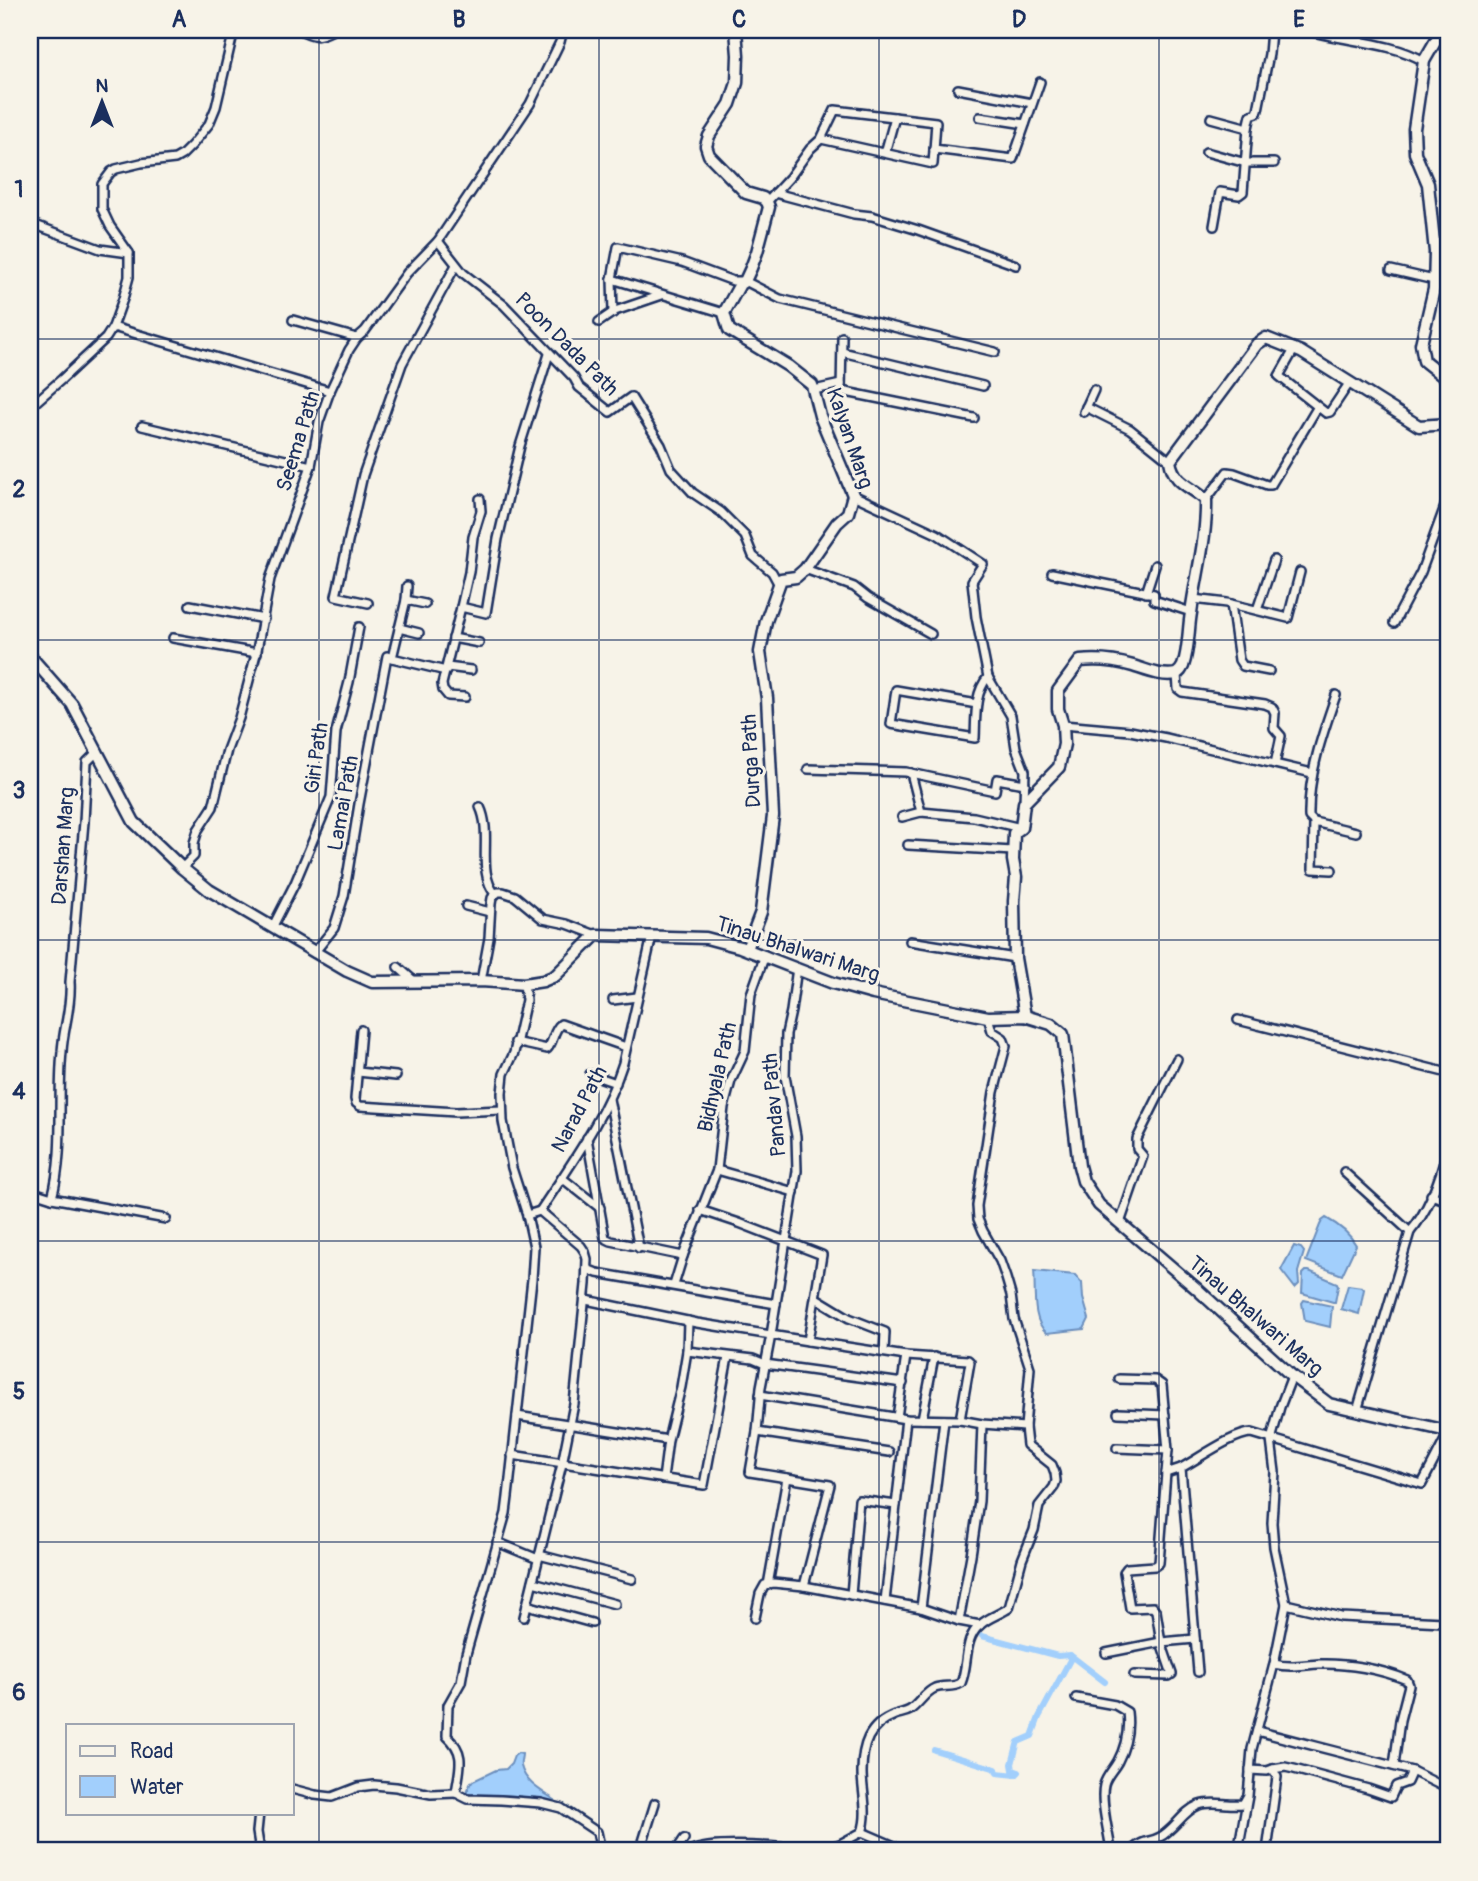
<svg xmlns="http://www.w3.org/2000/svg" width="1478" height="1881" font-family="Pangolin,sans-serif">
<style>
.water{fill:#a2cffc;stroke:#6c8fbd;stroke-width:2}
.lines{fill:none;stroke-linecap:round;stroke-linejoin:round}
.canal{stroke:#a2cffc;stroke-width:6}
.street-casing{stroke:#1b2f5e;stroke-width:12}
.secondary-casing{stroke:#1b2f5e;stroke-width:15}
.street{stroke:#f7f3e8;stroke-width:7}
.secondary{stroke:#f7f3e8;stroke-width:10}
.grid{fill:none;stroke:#1b2f5e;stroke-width:2;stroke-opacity:0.55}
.labels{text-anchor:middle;stroke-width:6;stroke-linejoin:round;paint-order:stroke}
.street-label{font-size:21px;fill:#1b2f5e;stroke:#f7f3e8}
.neatline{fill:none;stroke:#1b2f5e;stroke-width:2.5}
.grid-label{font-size:23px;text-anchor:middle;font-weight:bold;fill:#1b2f5e}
</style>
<rect width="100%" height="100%" fill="#f7f3e8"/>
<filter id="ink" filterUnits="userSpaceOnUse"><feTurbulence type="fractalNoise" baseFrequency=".0143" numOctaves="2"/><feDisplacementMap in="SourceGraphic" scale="14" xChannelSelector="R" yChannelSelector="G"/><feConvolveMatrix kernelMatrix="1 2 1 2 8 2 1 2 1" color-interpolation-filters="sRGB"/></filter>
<g filter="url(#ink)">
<g class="water">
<path d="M 1326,1218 C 1337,1224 1350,1234 1356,1245 L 1342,1275 L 1306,1261 L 1320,1225 L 1322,1221 Z"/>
<polygon points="1294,1246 1301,1248 1304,1252 1298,1272 1299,1284 1295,1288 1281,1270"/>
<path d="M 1034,1271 L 1075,1275 L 1082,1283 L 1083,1298 L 1089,1319 L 1084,1329 L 1047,1333 C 1031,1321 1036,1289 1034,1271 Z"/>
<polygon points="1306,1271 1309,1271 1337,1283 1338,1286 1335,1302 1333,1302 1302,1293 1303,1274"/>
<polygon points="1348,1285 1362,1287 1364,1289 1359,1314 1341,1309"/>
<polygon points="1304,1300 1332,1306 1330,1327 1305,1321 1302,1303"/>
<path d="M 518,1753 L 522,1754 C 522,1758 520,1762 521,1766 C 525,1783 543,1792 555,1800 L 556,1803 C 536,1798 513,1795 492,1795 C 484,1795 477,1796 469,1795 L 467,1792 L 471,1782 L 496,1770 L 506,1769 L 511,1764 L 514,1756 Z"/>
</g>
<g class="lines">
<g class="canal">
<polyline points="982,1636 1058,1656 1070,1655 1105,1682"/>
<polyline points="934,1750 996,1769 997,1773 1016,1775 1019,1772 1013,1770 1012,1764 1017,1745 1018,1742 1032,1736 1039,1717 1070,1660 1070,1655"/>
</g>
<g class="street-casing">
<g id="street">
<path d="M 300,30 C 316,37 317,38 333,30"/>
<path d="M 1307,30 C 1345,42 1388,41 1424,61"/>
<polyline points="958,89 1032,103"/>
<polyline points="980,117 1025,124"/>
<polyline points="1211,118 1248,128"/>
<polyline points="934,149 1013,159 1040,82"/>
<polyline points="1206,152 1246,163 1274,163"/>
<polyline points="885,153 895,117"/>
<polyline points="775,193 854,214 872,216 918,230 1016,265"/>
<polyline points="767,202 790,177 810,149 821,139 835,110 936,122 933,164 821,139"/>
<polyline points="30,223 100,249 129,253"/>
<polyline points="1214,226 1220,192 1239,195 1243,192 1248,128 1251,115 1257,113 1258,110 1269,54 1271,30"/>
<polyline points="438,241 463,273 504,305 574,378 579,387 610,412 631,397 661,445 671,469 693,493 721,512 745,536 753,556 772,572 778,583"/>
<polyline points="1391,270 1434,280"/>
<polyline points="612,279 613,313"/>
<polyline points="724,313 612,279 618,247 682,262 733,281 745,281 780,299 995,352"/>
<polyline points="293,320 357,338"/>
<polyline points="599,322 615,311 662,295"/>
<polyline points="113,327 330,391"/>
<polyline points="842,337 841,391 974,418"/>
<polyline points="1295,348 1279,376 1326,413 1330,412 1350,382"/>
<polyline points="842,352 983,386"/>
<polyline points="814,390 841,384"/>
<polyline points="30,407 62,379 106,338 113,327 123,299 129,277 129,253 110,226 102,209 102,184 111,172 116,169 141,163 175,159 182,155 192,145 209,124 216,107 234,30"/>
<polyline points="1086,407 1130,429 1170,461"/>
<polyline points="1084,412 1094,390"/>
<polyline points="142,426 311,466"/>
<polyline points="853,495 937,534 983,564 972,581 976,617 988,677 1011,716 1016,748 1025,771 1024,803"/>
<polyline points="1206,500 1227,472 1234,473 1267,485 1271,485 1317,408"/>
<polyline points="805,569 854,587 868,598 931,634"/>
<polyline points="1052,573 1154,594 1154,600 1191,612"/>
<polyline points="407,586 406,600 392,658 446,671"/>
<polyline points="1146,593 1155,565"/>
<polyline points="1193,599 1227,603 1288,618 1300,572"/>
<polyline points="406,600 425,604"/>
<polyline points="368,603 336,596 363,475 402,364 456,265"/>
<polyline points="1231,604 1239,660 1243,666 1269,671"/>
<polyline points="190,605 264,619"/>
<polyline points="461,607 469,572 473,537 481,511 480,499"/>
<polyline points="1257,610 1274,560"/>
<polyline points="1394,623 1421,572 1448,498"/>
<polyline points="399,628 419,633"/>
<polyline points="173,638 257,653"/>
<polyline points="453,638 479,643"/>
<polyline points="447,667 471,670"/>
<polyline points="1177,674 1178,689 1182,692 1265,704 1272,707 1275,713 1274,728 1281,736 1275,764"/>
<path d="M 1336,695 C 1322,735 1308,775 1309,817 L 1314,822 L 1356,832"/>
<polyline points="465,697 448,696 443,690 442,684 461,607 486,613 498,539 520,446 549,354"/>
<path d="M 977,704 L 896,690 L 891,724 L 975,738 C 976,717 974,693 988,677"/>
<polyline points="1063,725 1130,731 1166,738 1312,773"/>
<polyline points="808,769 906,772 995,791 997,779 1025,784"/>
<polyline points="911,773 921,812"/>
<path d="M 480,807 C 493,834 476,870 495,894"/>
<polyline points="902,817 921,812 974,817 1021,828"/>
<polyline points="1314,822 1313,869 1332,870"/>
<polyline points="908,845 1013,851"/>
<polyline points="182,868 194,856 194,843 198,830 213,807 227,750 239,718 257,650 270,579 311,466 319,422 330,391 349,350 357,338 365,331 407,273 438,241 530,104 560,42 563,30"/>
<polyline points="466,906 490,912"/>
<polyline points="273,926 295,883 331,797 336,732 349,682 359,627"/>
<polyline points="910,941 1015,958"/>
<polyline points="314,953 334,928 344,896 359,804 387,656 392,658"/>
<polyline points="398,967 414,981"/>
<polyline points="797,968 791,1011 786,1034 785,1076 796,1136 797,1171 771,1335 761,1387 757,1432 750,1472 830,1485 804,1586"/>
<polyline points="481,981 489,938 491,904 492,898 498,892 503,892 515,896 543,919 567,924 596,935"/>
<polyline points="613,1000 637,997"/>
<polyline points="1238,1020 1448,1073"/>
<polyline points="361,1030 355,1099 356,1103 360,1106 456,1112 502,1110"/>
<path d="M 515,1042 L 547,1049 C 554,1042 553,1030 561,1024 L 626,1047"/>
<polyline points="358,1072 396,1076"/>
<polyline points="590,1074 616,1083"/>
<polyline points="609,1099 639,1248"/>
<polyline points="587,1138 605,1238 611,1241 683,1256"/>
<polyline points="717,1170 794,1192"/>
<polyline points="1344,1172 1410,1232"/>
<polyline points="562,1178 600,1208"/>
<polyline points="30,1191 52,1198 166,1219"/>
<polyline points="1431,1195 1448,1201"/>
<path d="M 52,1198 C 65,1151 57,1101 62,1052 C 63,1029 72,1006 70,982 L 84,822 L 87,762 L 98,751"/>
<polyline points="700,1210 739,1223 822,1255 808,1341"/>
<path d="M 540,1211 C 571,1164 606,1116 623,1063 L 652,936"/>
<path d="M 527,1215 L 534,1247 L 532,1279 L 508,1497 L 506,1513 L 466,1654 L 461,1682 L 448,1705 L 447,1736 C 467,1754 459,1769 456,1793 L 468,1799 L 501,1800 L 541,1803 L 561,1808 L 597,1832 L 601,1851"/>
<polyline points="1120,1223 1143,1156 1137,1149 1137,1139 1177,1059"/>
<polyline points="587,1269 597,1273 776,1304"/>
<polyline points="674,1285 683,1256 717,1170 724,1107 731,1081 745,1051 751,994 765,955"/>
<polyline points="816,1298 849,1318 885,1332 884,1352"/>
<polyline points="586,1300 697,1323 808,1341 906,1356 968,1360 970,1362 960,1420"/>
<polyline points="687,1351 753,1359 765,1364 903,1383"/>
<polyline points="1119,1379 1155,1380 1162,1385 1168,1450 1166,1473 1181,1468"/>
<polyline points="760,1395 906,1419 960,1420 982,1424 1025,1427"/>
<path d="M 1357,1411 L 1410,1232 C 1430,1209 1441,1176 1448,1147"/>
<polyline points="1118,1413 1165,1415"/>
<polyline points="517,1416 668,1440"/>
<polyline points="897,1417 906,1356"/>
<polyline points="922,1419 934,1357"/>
<polyline points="1443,1430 1448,1417"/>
<polyline points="757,1432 889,1452"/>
<polyline points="1117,1448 1168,1450"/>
<polyline points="512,1455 704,1485 728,1357"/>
<polyline points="663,1479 668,1440 681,1387 687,1351 688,1321"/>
<polyline points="497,1542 538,1559"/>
<polyline points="539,1555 632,1579"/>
<polyline points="533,1582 615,1604"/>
<polyline points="768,1585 787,1478"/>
<polyline points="851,1595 859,1500 896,1505"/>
<polyline points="885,1601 906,1419"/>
<polyline points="1286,1604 1341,1617 1443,1622 1448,1624"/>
<polyline points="527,1605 592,1623"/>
<polyline points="921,1608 944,1420"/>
<polyline points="524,1617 562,1464 574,1404 586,1284 587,1259 585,1252 581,1246 540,1211 527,1215 512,1168 503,1121 502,1093 504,1074 514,1053 526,1000 524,984"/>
<polyline points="755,1618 760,1594 765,1585 773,1583 804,1586 921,1608 959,1621 980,1625"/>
<polyline points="959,1621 971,1555 979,1501 982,1424"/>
<polyline points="1106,1653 1161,1642 1195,1639"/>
<path d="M 1274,1664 C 1290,1668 1302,1665 1319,1664 C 1347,1663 1381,1669 1407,1680 L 1409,1685 L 1400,1720 L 1394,1766"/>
<path d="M 1198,1672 L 1181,1468 C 1198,1459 1234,1433 1252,1433 L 1422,1484 L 1448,1434"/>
<polyline points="1134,1675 1169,1676 1172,1674 1161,1642 1156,1611 1153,1607 1130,1608 1124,1572 1127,1568 1155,1566 1159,1563 1166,1473"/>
<path d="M 1076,1698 L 1115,1705 L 1127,1712 C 1129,1728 1126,1746 1118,1761 C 1114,1769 1106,1776 1104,1785 C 1100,1802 1109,1833 1111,1851"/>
<polyline points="1257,1731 1412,1771 1448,1789"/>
<polyline points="1273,1769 1285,1767 1294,1769 1368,1789 1391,1797 1396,1786 1407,1782 1412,1771"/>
<polyline points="1250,1770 1267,1771 1273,1769 1277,1777 1267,1851"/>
<polyline points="292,1789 315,1795 332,1797 358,1787 374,1785 396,1787 431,1794 456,1793"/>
<polyline points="259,1813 257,1832 260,1851"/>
<path d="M 862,1832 C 869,1813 862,1792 862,1772 C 862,1746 868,1725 895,1715 C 900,1713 905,1713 910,1710 C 919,1704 925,1692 935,1688 C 944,1685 953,1688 961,1683 C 969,1665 963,1639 980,1625 C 987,1618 1000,1614 1009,1608 L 1022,1560 L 1034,1530 L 1039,1506 L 1054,1487 L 1056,1481 L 1055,1473 L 1052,1465 L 1027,1445 L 1025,1427 L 1030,1368 L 1014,1319 L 1011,1295 L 1006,1278 L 1000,1261 L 983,1231 L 978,1219 L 977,1206 L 994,1092 L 1006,1046 L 1003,1038 L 992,1031 L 988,1017"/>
<polyline points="640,1851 655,1803"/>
<polyline points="676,1851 684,1839"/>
<path d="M 692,1851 C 712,1841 789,1847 813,1851"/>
<polyline points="821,1851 840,1844 862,1832 899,1848 913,1851"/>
<path d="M 1131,1851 C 1145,1838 1147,1844 1160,1837 C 1175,1829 1183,1811 1199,1805 C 1213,1800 1228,1806 1243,1804 L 1247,1797"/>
<polyline points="1238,1851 1248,1796 1252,1749 1274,1664 1286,1604 1274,1547 1272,1523 1275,1472 1271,1440 1280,1407 1292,1376"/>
</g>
</g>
<g class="secondary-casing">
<g id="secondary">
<polyline points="736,30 738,55 737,83 730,104 709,136 706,146 709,155 746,193 763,198 767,202 769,207 757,252 751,268 745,281 740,284 724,313 729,330 788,366 812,385 820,416 853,495 848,513 837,523 805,569 796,577 781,579 766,621 760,652 767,698 773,816 761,912 747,949"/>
<polyline points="1442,30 1424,61 1414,129 1415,153 1428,184 1435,252 1434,289 1421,344 1424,361 1448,380"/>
<polyline points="1434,280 1448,290"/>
<polyline points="30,656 72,704 134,822 182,868 209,890 347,971 372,982 481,981 524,984 543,981 555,976 596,935 706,938 740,947 833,983 873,994 988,1017 1025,1016 1051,1024 1063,1034 1079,1166 1083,1181 1099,1205 1197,1289 1292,1376 1329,1404 1443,1430 1448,1433"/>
<path d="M 1025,1016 L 1015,958 L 1014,901 L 1016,877 L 1013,860 L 1014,833 L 1021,828 L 1024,803 L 1059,767 L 1064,744 L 1063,725 L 1058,709 L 1058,691 L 1080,661 C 1098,659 1116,661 1133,666 C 1146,670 1162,677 1176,674 C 1180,672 1181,670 1183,666 C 1189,649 1188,630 1191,613 C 1196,575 1207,538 1206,500 C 1191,486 1174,484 1170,461 L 1257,344 L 1266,338 L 1301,352 L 1419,426 L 1448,424"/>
</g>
</g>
<use href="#street" class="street"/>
<use href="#secondary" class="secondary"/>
</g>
</g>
<path class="grid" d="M 319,30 L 319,1851M 599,30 L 599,1851M 879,30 L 879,1851M 1159,30 L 1159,1851M 30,339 L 1448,339M 30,640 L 1448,640M 30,940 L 1448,940M 30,1241 L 1448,1241M 30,1542 L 1448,1542"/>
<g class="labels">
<g class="street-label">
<text transform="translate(567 344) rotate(45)" y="7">Poon Dada Path</text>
<text transform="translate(850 438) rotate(71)" y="7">Kalyan Marg</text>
<text transform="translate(298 441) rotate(-73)" y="7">Seema Path</text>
<text transform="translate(316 758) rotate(-82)" y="7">Giri Path</text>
<text transform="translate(751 761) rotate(-93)" y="7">Durga Path</text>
<text transform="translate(343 803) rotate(-80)" y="7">Lamai Path</text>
<text transform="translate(63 846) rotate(-86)" y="7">Darshan Marg</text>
<text transform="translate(798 949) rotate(18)" y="7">Tinau Bhalwari Marg</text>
<text transform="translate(717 1077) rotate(-77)" y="7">Bidhyala Path</text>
<text transform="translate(774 1105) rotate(-95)" y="7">Pandav Path</text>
<text transform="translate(579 1109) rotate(-62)" y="7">Narad Path</text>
<text transform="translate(1256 1316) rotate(41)" y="7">Tinau Bhalwari Marg</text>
</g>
</g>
<rect width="1478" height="1881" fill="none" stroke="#f7f3e8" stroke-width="77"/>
<rect x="66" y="1724" width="228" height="91" fill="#f7f3e8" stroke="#9fa5b1" stroke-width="2"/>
<rect x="80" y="1746" width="35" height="10" fill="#f7f3e8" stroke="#9fa5b1" stroke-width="2"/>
<text x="130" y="1758" font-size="21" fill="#1b2f5e">Road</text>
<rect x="80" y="1776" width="35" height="21" fill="#a2cffc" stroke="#9fa5b1" stroke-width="2"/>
<text x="130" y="1794" font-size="21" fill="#1b2f5e">Water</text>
<g transform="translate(102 102)" stroke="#f7f3e8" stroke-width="5" paint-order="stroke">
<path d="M0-5L12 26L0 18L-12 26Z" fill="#1b2f5e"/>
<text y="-10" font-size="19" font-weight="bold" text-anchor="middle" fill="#1b2f5e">N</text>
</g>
<rect x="38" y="38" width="1402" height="1804" class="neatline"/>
<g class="grid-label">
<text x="179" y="27">A</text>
<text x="459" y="27">B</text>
<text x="739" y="27">C</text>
<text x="1019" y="27">D</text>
<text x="1299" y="27">E</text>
<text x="19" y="197">1</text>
<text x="19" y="497">2</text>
<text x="19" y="798">3</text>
<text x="19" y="1099">4</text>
<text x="19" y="1399">5</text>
<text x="19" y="1700">6</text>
</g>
</svg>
